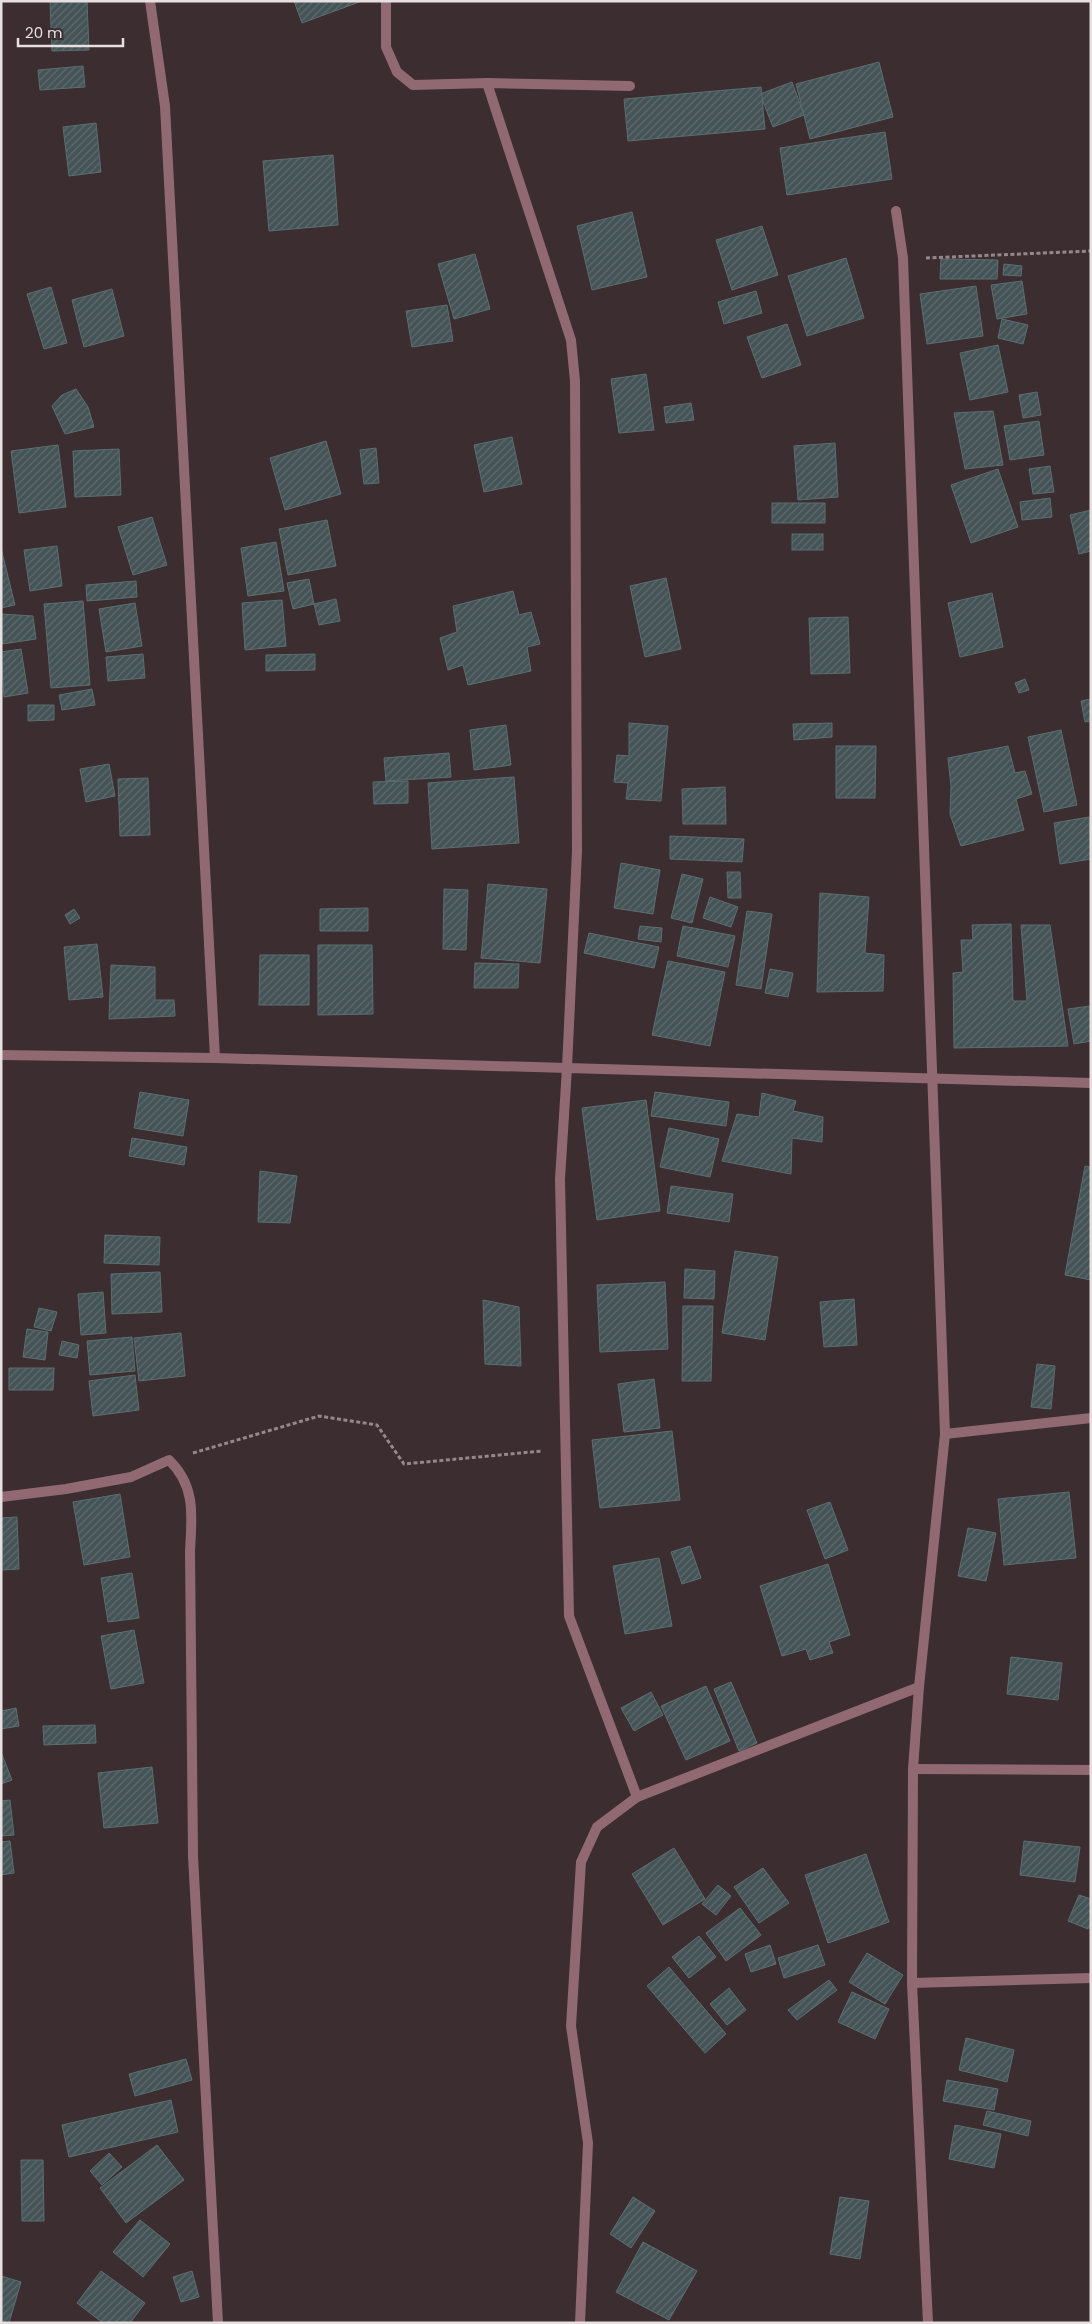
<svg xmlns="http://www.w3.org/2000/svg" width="1092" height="2324" font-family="Poppins,sans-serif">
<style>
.building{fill:url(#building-hatch);stroke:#5d6e70}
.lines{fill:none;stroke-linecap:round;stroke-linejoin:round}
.path{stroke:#94888b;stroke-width:3;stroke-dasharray:4 2.5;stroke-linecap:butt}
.street{stroke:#916972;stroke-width:10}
</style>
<defs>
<pattern id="building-hatch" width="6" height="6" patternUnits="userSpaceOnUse" patternTransform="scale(1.25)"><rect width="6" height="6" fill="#435356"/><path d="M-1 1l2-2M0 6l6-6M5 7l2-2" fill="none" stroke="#5e6b6e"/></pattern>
</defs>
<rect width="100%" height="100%" fill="#3b2d30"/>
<g class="building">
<polygon points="87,1 89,50 52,51 50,2"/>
<polygon points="294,1 362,1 302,23"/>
<polygon points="879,62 893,117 810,139 796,84"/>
<polygon points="83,66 85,87 40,90 38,70"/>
<polygon points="792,82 804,115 773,127 760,94"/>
<polygon points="761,87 765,129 628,141 624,99"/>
<polygon points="96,123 101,172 69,176 63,127"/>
<polygon points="885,132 892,179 787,195 780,148"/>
<polygon points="333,155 338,225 269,231 263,161"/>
<polygon points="632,212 647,277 592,290 577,226"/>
<polygon points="762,226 778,275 732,290 716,240"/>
<polygon points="475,254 490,309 454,319 438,264"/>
<polygon points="846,258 864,318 807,336 788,276"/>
<polygon points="941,259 998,260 997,279 940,279"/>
<polygon points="1004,264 1022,266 1021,276 1003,275"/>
<polygon points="1022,281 1027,314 997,319 991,285"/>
<polygon points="976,286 983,336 927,344 920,294"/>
<polygon points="51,287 67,343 44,349 27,294"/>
<polygon points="112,289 124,336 84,347 72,300"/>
<polygon points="756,291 762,313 724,324 718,302"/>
<polygon points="447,305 453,341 412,347 406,311"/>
<polygon points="1002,319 1028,325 1023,344 998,338"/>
<polygon points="787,324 801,365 762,378 747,337"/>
<polygon points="998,345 1008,392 970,400 960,353"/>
<polygon points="646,374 654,430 619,433 611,379"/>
<polygon points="76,389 88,407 94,427 65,434 52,406 62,395"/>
<polygon points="1037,392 1041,415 1023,418 1019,395"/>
<polygon points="691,403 694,420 666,423 664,407"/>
<polygon points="993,411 1003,465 965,469 954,413"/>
<polygon points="1039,421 1044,455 1010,460 1004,426"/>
<polygon points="512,437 522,484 484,492 474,445"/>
<polygon points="326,441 341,494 285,510 270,458"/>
<polygon points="835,443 838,497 798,500 794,446"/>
<polygon points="58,445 66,507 19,513 11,451"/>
<polygon points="376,448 379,483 364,484 360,450"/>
<polygon points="119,449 121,495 75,497 73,451"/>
<polygon points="1050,466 1054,492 1033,494 1029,469"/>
<polygon points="998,469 1018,527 971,543 951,485"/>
<polygon points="1050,498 1052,517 1022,520 1020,502"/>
<rect x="772" y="503" width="53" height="20"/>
<polygon points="1091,510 1091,551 1079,554 1070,515"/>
<polygon points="152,517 167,565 133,575 118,527"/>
<polygon points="327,520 336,566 288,575 279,529"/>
<rect x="792" y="534" width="31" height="16"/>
<polygon points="276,542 284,591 248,596 241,548"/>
<polygon points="57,546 62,586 30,591 24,550"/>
<polygon points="1,548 15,605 1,608"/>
<polygon points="666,578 681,649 645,657 630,586"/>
<polygon points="309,579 314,604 293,609 287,583"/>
<polygon points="136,581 137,597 87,601 86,585"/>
<polygon points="513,591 519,615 531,612 540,644 527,647 531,671 468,685 463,665 448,670 440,638 457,632 453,606"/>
<polygon points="992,593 1003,647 960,657 948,603"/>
<polygon points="336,599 340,621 319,625 314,604"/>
<polygon points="282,600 286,646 245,650 242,603"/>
<polygon points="83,601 90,685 51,688 44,604"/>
<polygon points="135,603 142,646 106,652 99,609"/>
<polygon points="1,614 33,616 36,639 2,644"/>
<polygon points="848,617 850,673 811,674 809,618"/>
<polygon points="21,649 28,693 4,697 1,652"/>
<polygon points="143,654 145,678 108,681 106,657"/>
<polygon points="315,654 315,670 266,671 266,655"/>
<polygon points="1025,679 1029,690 1019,693 1015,683"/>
<polygon points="92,689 95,705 62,710 59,695"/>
<polygon points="1091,699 1091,721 1085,722 1081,701"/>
<polygon points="28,705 54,705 54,720 28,721"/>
<polygon points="629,723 668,726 661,801 626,799 628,783 614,782 617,755 629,756"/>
<polygon points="832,723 832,737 794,740 793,724"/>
<polygon points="506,725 511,765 474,770 470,730"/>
<polygon points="1061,730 1077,805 1044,812 1028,737"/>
<polygon points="836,746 876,746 875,798 836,798"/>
<polygon points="1008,746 1015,773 1025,771 1032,794 1016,799 1024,830 961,846 950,814 951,786 948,758"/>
<polygon points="449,753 451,777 386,781 384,758"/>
<polygon points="109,764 115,796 86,802 80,769"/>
<polygon points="514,777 519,843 432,849 428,783"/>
<polygon points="148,778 150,835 120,836 118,779"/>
<polygon points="408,781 408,803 374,804 373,782"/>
<polygon points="725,787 726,824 683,824 682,789"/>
<polygon points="1089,817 1091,859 1060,864 1054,823"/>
<polygon points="670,836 744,839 742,862 670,859"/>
<polygon points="621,863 660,870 653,914 614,908"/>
<polygon points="727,872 740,872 741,898 728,898"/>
<polygon points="682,874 703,879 692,923 671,918"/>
<polygon points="488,884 547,889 540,963 481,958"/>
<polygon points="444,889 468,890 466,950 443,949"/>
<polygon points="820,893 869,897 865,953 884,955 883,991 817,992"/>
<polygon points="710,897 738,907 731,927 703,918"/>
<polygon points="368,908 368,931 320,931 320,909"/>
<polygon points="74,909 80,918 70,924 65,915"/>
<polygon points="747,911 772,914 761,989 736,985"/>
<polygon points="1011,924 1013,1001 1027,1001 1021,925 1050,925 1068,1046 954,1048 953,973 963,972 961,940 973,940 972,925"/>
<polygon points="640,926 662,928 661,942 638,939"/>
<polygon points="683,926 735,936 728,967 677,956"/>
<polygon points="589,933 659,947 654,968 584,953"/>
<polygon points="97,944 103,997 69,1000 64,947"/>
<polygon points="318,945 372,945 373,1014 318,1015"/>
<polygon points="260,955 309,955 309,1005 259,1005"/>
<polygon points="668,961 725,972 710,1046 652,1035"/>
<polygon points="475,963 519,964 518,988 474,988"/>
<polygon points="111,965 155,967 155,1000 174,1000 175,1016 109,1019"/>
<polygon points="770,969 793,973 788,997 765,993"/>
<polygon points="1090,1006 1091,1041 1074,1044 1068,1009"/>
<polygon points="140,1092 189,1100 183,1136 134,1128"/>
<polygon points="655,1092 729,1102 726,1126 651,1116"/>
<polygon points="762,1093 796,1101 793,1111 823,1117 822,1142 792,1138 791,1174 722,1161 737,1114 759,1117"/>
<polygon points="646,1100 660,1211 597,1220 582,1108"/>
<polygon points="669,1128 719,1139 710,1177 660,1167"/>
<polygon points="132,1138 187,1147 184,1165 129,1156"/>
<polygon points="1085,1166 1091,1167 1091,1280 1065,1275"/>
<polygon points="260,1171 297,1176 290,1223 258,1222"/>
<polygon points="671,1186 733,1194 729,1222 667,1213"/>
<polygon points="105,1235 160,1237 159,1265 104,1263"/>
<polygon points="735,1251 778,1257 765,1340 722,1333"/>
<polygon points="685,1269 715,1271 714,1299 684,1298"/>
<polygon points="160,1272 162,1312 112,1314 111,1274"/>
<polygon points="665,1282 668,1349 600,1352 597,1285"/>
<polygon points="103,1292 106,1333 81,1335 78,1294"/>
<polygon points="854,1299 857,1345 824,1347 820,1302"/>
<polygon points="483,1300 519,1307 521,1366 485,1364"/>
<polygon points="683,1306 713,1306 711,1381 682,1381"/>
<polygon points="39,1308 57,1312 51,1331 34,1327"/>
<polygon points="27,1329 48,1332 45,1360 23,1357"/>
<polygon points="181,1333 185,1376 139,1381 134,1338"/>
<polygon points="132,1337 135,1371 90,1375 87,1341"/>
<polygon points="62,1341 79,1345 77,1358 59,1355"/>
<polygon points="1037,1364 1055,1366 1051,1409 1031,1407"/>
<polygon points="9,1368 54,1368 53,1390 9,1390"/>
<polygon points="135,1375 139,1410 93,1416 89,1381"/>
<polygon points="654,1379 660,1428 624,1432 618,1384"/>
<polygon points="672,1431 680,1500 600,1508 592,1440"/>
<polygon points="1069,1492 1076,1558 1004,1565 998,1499"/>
<polygon points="120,1494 130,1557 84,1565 73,1502"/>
<polygon points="830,1502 848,1550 825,1559 807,1510"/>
<polygon points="17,1517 19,1569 1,1570 1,1518"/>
<polygon points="968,1528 996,1533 986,1581 958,1576"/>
<polygon points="690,1546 701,1578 682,1584 671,1552"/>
<polygon points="659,1558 672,1626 625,1634 613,1566"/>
<polygon points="828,1564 850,1635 829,1642 833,1653 810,1660 806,1649 782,1656 760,1586"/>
<polygon points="132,1573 139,1618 108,1622 101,1578"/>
<polygon points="134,1630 144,1683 111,1689 101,1636"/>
<polygon points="1011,1657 1062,1663 1058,1700 1007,1694"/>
<polygon points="731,1682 757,1743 739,1751 714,1689"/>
<polygon points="706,1686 730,1741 686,1760 661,1706"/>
<polygon points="651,1692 663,1715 634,1731 621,1708"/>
<polygon points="16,1708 19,1726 1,1729 1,1711"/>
<polygon points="95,1725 96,1743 44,1745 43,1726"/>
<polygon points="1,1752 12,1780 1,1784"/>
<polygon points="152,1767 158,1823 104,1828 98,1773"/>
<polygon points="10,1800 14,1835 1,1836 1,1801"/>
<polygon points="10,1841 14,1873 1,1875 1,1842"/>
<polygon points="1024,1841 1080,1847 1075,1882 1020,1875"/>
<polygon points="674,1848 705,1899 663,1925 632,1874"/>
<polygon points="866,1854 889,1922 828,1943 805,1875"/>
<polygon points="763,1868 789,1903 759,1923 734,1887"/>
<polygon points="718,1885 731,1896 716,1915 702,1904"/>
<polygon points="1079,1895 1091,1899 1091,1923 1088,1929 1068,1921"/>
<polygon points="740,1908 761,1935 726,1961 706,1933"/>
<polygon points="699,1936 716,1957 689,1978 672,1957"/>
<polygon points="770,1945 776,1964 751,1972 745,1954"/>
<polygon points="818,1945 825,1965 784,1978 778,1958"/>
<polygon points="867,1953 903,1975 885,2004 849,1982"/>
<polygon points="669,1967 726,2034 705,2053 647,1986"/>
<polygon points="829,1980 837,1990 797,2020 788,2010"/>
<polygon points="729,1988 746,2010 727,2025 710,2004"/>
<polygon points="852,1992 889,2009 875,2039 838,2022"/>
<polygon points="966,2038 1014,2050 1007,2082 959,2070"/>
<polygon points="186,2059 192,2080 135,2096 129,2074"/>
<polygon points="947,2080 998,2089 994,2110 943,2101"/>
<polygon points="171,2100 178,2132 69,2157 62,2125"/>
<polygon points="987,2111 1031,2121 1028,2136 983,2125"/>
<polygon points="955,2125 1001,2134 994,2168 949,2159"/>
<polygon points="157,2145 184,2180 126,2223 100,2188"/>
<polygon points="109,2153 122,2167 102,2185 90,2171"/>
<polygon points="21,2160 43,2160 44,2221 22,2221"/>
<polygon points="633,2197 655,2211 631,2248 610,2234"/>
<polygon points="840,2197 869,2201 860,2259 830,2254"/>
<polygon points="140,2220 170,2244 143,2277 113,2252"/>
<polygon points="643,2242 697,2271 669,2320 616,2292"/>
<polygon points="101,2271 145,2303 130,2323 103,2323 77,2303"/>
<polygon points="192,2271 199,2297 181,2302 173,2277"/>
<polygon points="1,2276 21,2282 9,2323 1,2323"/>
</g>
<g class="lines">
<g class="path">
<polyline points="926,258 1091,251"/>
<polyline points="193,1453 319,1416 377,1425 404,1464 542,1451"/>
</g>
<g class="street">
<polyline points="150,1 165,106 215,1058"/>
<polyline points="386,1 386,47 397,72 413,85 487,83 630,86"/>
<polyline points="487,83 571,340 575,381 577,851 567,1068 560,1179 569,1616 637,1797 597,1827 581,1862 571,2026 588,2143 580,2323"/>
<polyline points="896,211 903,258 945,1434 919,1687 913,1769 912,1983 928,2323"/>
<polyline points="1,1055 215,1058 1091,1083"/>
<polyline points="945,1434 1091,1418"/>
<path d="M 1,1497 L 66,1489 L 131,1477 L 169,1460 C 196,1486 192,1516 190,1551 L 193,1856 L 218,2323"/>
<polyline points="913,1769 1091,1770"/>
<polyline points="637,1797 919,1687"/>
<polyline points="912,1983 1091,1978"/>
</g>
</g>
<rect width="1092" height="2324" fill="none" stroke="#e8dfe1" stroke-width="5"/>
<path d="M18 38v8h105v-8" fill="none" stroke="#e8dfe1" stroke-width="2.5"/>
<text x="25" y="38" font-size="15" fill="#e8dfe1" stroke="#3b2d30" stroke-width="4" paint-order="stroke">20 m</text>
</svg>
